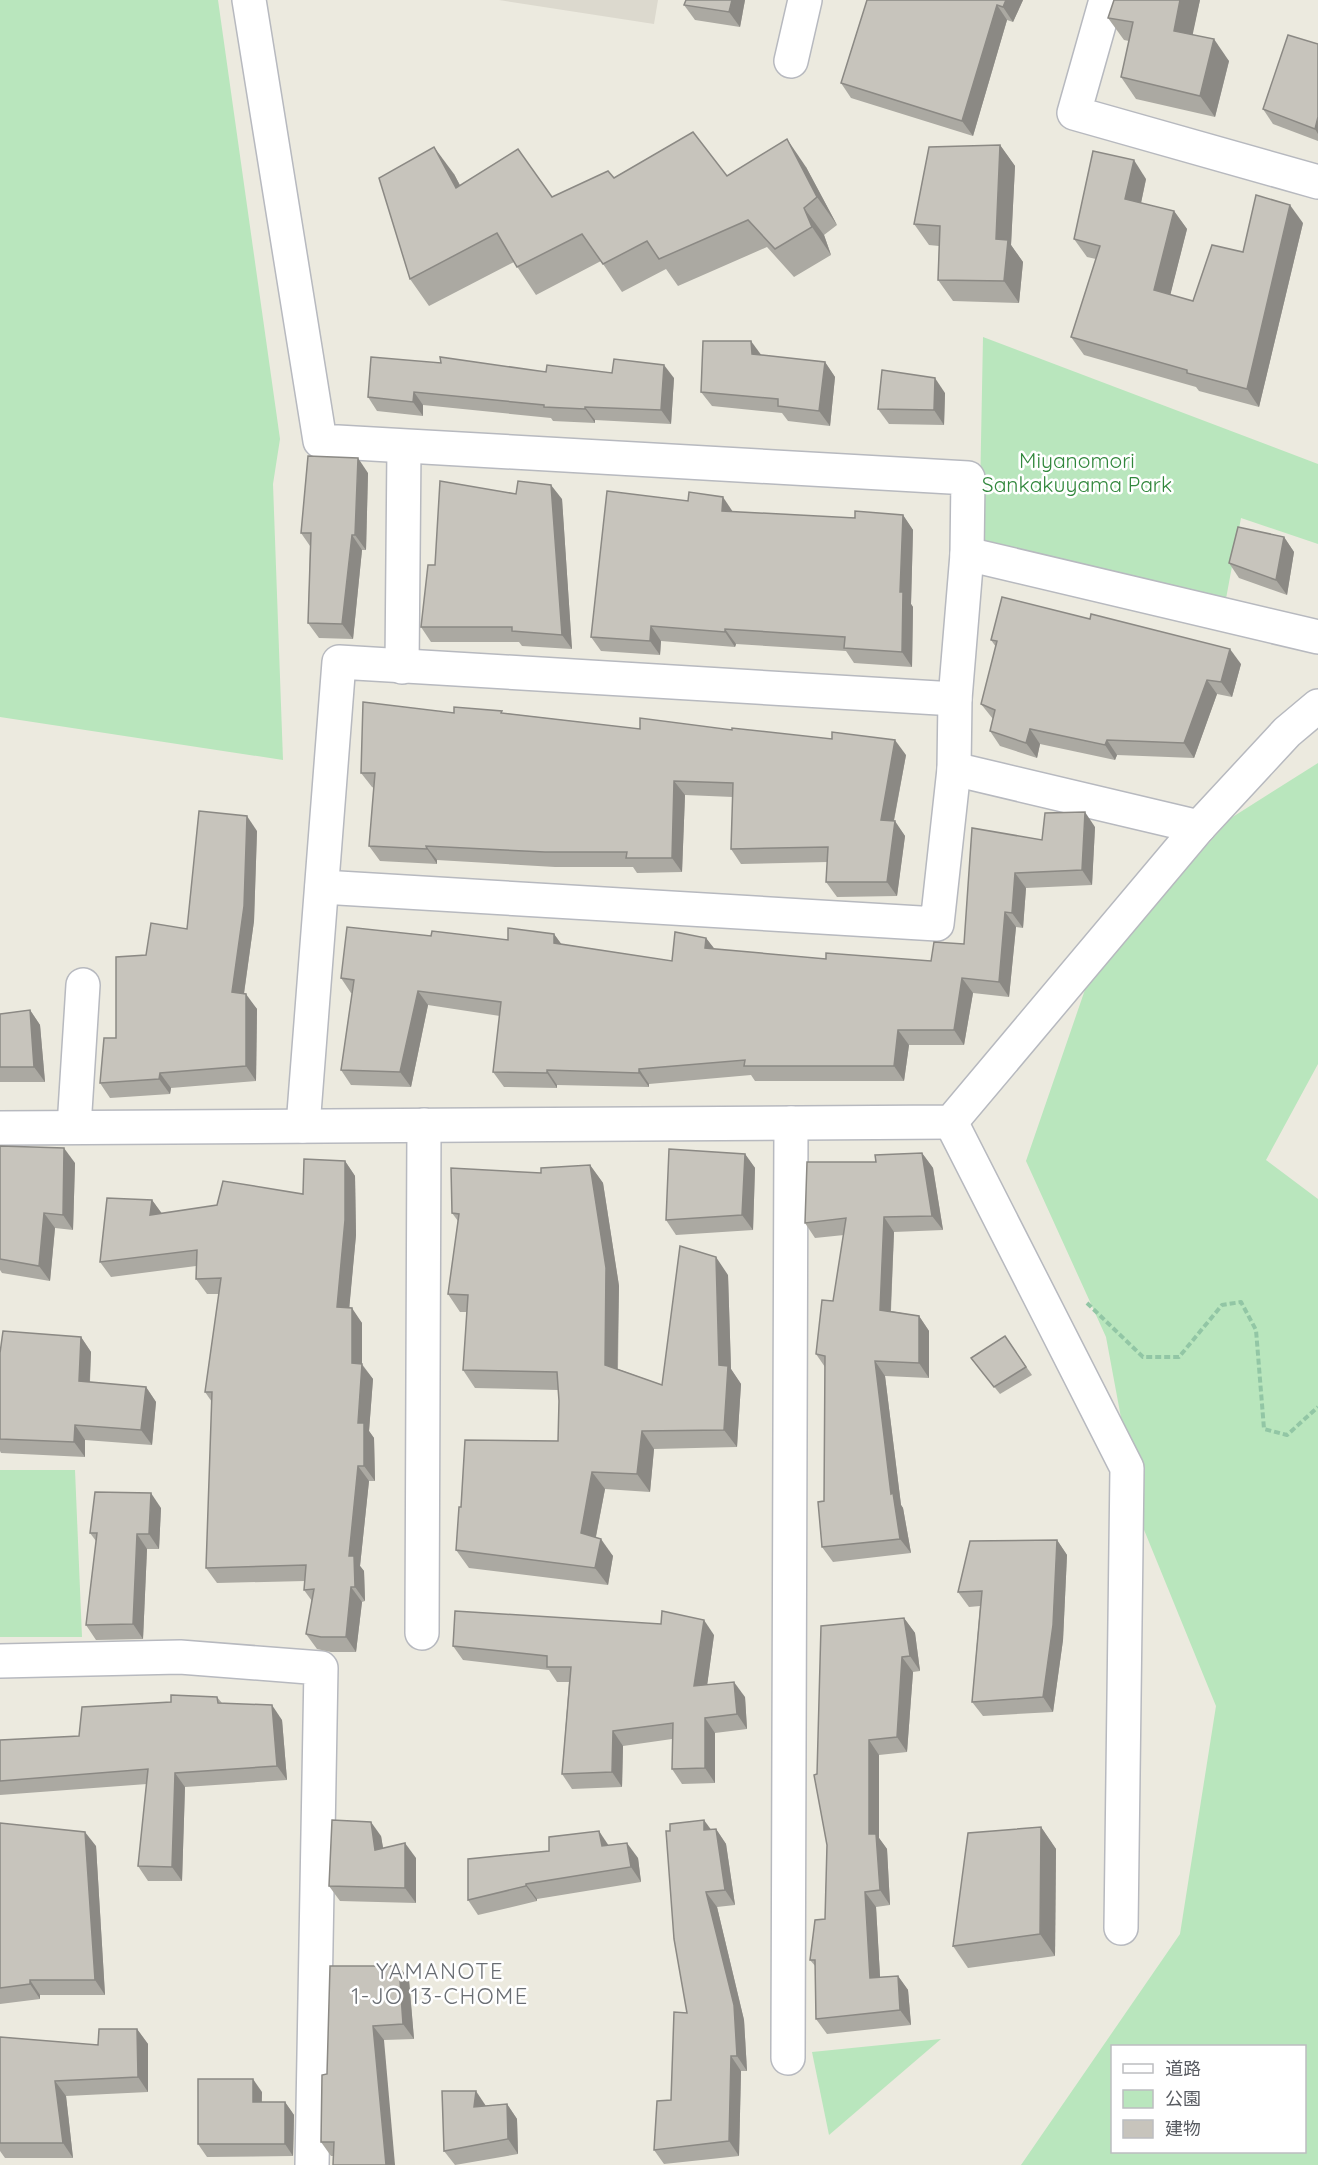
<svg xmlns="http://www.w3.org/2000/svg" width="1318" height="2165" font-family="Quicksand,'Noto Sans JP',sans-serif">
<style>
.education{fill:#dcd9ce}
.green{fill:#b9e6bd;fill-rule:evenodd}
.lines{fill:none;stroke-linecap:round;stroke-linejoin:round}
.minor-casing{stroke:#b7b9bf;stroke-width:36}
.path{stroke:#92c6a5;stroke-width:4;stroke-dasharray:6 3;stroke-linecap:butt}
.minor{stroke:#fff;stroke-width:33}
.wall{fill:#aba9a2}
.shaded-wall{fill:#8b8984}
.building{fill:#c7c4bc;stroke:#8b8984;stroke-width:1.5}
.labels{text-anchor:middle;stroke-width:5;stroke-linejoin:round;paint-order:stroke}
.park-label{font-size:21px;fill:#31873c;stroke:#fff}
.neighbourhood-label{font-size:22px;letter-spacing:1.5px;fill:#696d73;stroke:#fff}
</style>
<rect width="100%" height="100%" fill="#eceadf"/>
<polygon class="education" points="499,0 658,0 654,24"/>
<g class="green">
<polygon points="0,0 218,0 280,439 273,484 283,760 0,717"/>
<polygon points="983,337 1318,464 1318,544 1241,518 1225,604 979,547"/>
<path d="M 1318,763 L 1318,1064 L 1266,1160 L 1318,1199 L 1318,2165 L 1021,2165 L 1180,1934 L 1216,1706 L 1140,1520 L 1106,1337 L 1026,1161 L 1089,978 L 1231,818 ZM 1112,2046 L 1304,2046 L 1304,2152 L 1112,2152 Z"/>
<polygon points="0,1470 75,1470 82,1637 0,1637"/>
<polygon points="941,2039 829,2135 812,2052"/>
</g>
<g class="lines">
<g class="minor-casing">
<g id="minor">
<polyline points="249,0 320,441 968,478 967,554 955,699 954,769 937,924 322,887"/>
<polyline points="1106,0 1074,113 1318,182"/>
<polyline points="791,61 805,0"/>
<polyline points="967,554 1318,637"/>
<polyline points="402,667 404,447"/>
<polyline points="954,769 1199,827"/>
<polyline points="951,1122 1127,1468 1121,1928"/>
<polyline points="303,1126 339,662 955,699"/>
<polyline points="74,1127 83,985"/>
<polyline points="0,1128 951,1122 1199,827 1287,732 1318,706"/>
<polyline points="422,1633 424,1125"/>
<polyline points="0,1661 180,1657 321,1668 312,2165"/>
<polyline points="788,2058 791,1123"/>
</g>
</g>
<polyline class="path" points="1087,1303 1143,1357 1179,1357 1222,1305 1241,1302 1256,1330 1264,1429 1287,1435 1318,1407"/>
<use href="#minor" class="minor"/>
</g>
<g class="wall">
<polygon points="745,0 740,27 695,20 684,5"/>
<polygon points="867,0 1023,0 1013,22 1007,20 973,136 851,98 841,83"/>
<polygon points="1200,0 1192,35 1229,61 1215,117 1136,99 1121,77 1129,41 1124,40 1108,18"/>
<polygon points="1318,44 1318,141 1273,124 1263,109"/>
<polygon points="1000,145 1015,166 1011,245 1023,262 1019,303 953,301 938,280 939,246 929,245 914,224"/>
<polygon points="806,167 837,225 824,235 831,255 794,277 767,247 678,286 666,269 622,292 601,261 536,295 514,262 429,306 410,279 454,174 460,185 552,197 614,178 727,176"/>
<polygon points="1146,179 1141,203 1174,211 1187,229 1170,295 1193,301 1243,252 1303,223 1259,407 1199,391 1196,387 1084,355 1071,337 1096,259 1087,257 1074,239"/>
<polygon points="761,355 825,362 835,377 830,426 788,421 782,413 712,406 701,392"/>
<polygon points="546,372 612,373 674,378 671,424 595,420 595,423 553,421 551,418 423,405 423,416 377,411 368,397"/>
<polygon points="945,393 944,425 889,424 878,409"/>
<polygon points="368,473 366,550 362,550 353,639 319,638 308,623 310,546 301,533"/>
<polygon points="516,494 562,499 572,649 522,646 519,642 431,642 421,627 435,565"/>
<polygon points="733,512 855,518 903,515 913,530 911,604 913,607 912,667 854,663 846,651 736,644 735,647 661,641 660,655 601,651 591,637"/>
<polygon points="1284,537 1294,552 1287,595 1239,578 1229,563"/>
<polygon points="991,640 1241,664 1232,697 1217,694 1194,758 1117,755 1115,760 1040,744 1037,758 1000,746 990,731 993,719 981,704 996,647"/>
<polygon points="454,713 503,713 640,729 906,755 894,821 905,836 897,896 837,897 826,882 828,862 741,864 731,849 733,797 685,795 682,872 637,873 633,867 555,867 437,860 437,864 380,861 369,846 374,788 372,787 361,773"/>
<polygon points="1095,827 1092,885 1026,888 1023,928 1016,927 1009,997 973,993 964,1045 909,1045 904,1081 755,1081 751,1075 649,1084 649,1087 557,1085 557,1088 504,1087 493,1072 500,1016 428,1005 411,1087 351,1085 341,1070 352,993 351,993 341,978 431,936 508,940 554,934 561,944 672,961 706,938 714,949 826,959 931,961 964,944 972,828 1042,840"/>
<polygon points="257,831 254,921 244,994 257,1009 256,1081 171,1088 170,1094 110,1098 100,1083 146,955 187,929"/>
<polygon points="30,1010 40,1025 45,1082 0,1082 0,1014"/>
<polygon points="0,1146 75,1163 73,1230 55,1228 50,1281 2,1273 0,1270"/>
<polygon points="922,1153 933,1168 943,1230 894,1232 891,1311 919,1316 929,1331 929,1378 885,1376 901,1505 903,1508 911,1553 833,1562 822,1547 824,1501 825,1367 816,1354 833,1301 844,1235 815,1238 805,1223 876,1162"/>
<polygon points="745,1154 755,1168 753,1230 676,1235 666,1220"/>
<polygon points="345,1161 355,1176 356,1235 349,1308 362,1323 362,1364 373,1379 369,1431 374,1438 375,1481 369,1481 360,1566 364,1571 365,1601 362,1602 356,1652 331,1652 317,1649 306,1634 312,1601 304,1590 305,1581 217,1583 206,1568 212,1402 205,1392 219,1294 207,1294 196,1279 196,1266 111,1277 100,1262 152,1200 162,1214 303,1194"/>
<polygon points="590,1165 603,1183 619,1286 618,1369 662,1385 728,1275 731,1369 741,1384 737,1447 654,1449 650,1492 605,1489 596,1537 613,1556 608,1585 469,1568 456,1550 461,1507 558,1441 559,1401 558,1390 475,1388 463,1370 467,1312 460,1312 448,1294 458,1221 452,1213 541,1173"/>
<polygon points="1005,1336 1032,1375 1000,1394 971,1358"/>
<polygon points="81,1337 91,1352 90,1382 146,1387 156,1402 152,1445 85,1440 85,1457 1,1453 0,1451 0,1353"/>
<polygon points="161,1508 159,1549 147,1549 143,1639 96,1640 86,1625 96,1541 90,1533"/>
<polygon points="1057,1540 1067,1555 1063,1640 1053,1712 983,1716 972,1702 980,1606 969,1607 958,1592"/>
<polygon points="904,1618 915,1633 920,1671 913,1672 907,1752 879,1755 879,1838 887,1849 890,1905 876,1907 880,1977 898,1976 908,1990 911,2025 827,2034 816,2019 816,1967 810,1960 825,1919 827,1845 817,1774"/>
<polygon points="714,1635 707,1685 745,1697 747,1729 715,1733 715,1783 682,1784 672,1769 672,1739 623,1746 622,1787 572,1789 562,1774 569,1682 557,1682 549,1670 463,1660 453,1646"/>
<polygon points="217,1697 222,1703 282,1720 287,1780 185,1787 182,1881 148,1881 138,1866 147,1784 0,1795 0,1740 79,1736 171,1702"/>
<polygon points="0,1823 96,1846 105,1995 40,1995 40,1999 0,2004"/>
<polygon points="1041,1827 1056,1849 1055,1956 968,1968 953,1946"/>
<polygon points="716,1829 726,1844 735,1905 717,1907 744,2020 747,2071 741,2071 739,2156 664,2164 654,2150 671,2100 687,2013 711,1830"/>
<polygon points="381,1836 383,1848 416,1858 416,1903 340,1901 329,1886"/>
<polygon points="608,1845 638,1858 641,1882 537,1899 537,1901 478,1915 468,1900"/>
<polygon points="409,1980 414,2039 384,2040 333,2156 331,2156 321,2142 327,2074"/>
<polygon points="137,2029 148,2044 148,2092 66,2096 73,2158 5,2158 0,2151 0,2037 98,2045"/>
<polygon points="262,2092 262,2102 285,2102 294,2115 293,2156 207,2157 198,2144"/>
<polygon points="507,2104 517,2119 518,2154 455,2165 444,2151 486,2106"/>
</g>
<g class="shaded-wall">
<polygon points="732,0 745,0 740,27 729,12"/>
<polygon points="1006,0 1023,0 1013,22 1003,7"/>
<polygon points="1180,0 1200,0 1189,52 1174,31"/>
<polygon points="997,5 1007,20 973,136 962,121"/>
<polygon points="1214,39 1229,61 1215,117 1200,96"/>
<polygon points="1318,117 1318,134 1315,129"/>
<polygon points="787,139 806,167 837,225 817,197"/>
<polygon points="1000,145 1015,166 1011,245 1023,262 1019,303 1004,281 996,239"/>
<polygon points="434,147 454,174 475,215 456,188"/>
<polygon points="1134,160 1146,179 1138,217 1125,199"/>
<polygon points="1290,205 1303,223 1259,407 1247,389"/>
<polygon points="804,208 824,235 831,255 812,227"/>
<polygon points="1174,211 1187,229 1167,308 1154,290"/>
<polygon points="751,341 762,356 752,354"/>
<polygon points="825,362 835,377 830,426 819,411"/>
<polygon points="664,365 674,378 671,424 661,410"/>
<polygon points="935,378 945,393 944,425 934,410"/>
<polygon points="414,392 423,405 423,416 413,402"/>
<polygon points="585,407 595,420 595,423 585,409"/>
<polygon points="358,458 368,473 366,550 355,535"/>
<polygon points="551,485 562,499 572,649 562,635"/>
<polygon points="723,497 733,512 722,511"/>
<polygon points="903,515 913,530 911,604 913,607 912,667 902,652 900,592"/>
<polygon points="352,535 362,550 353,639 342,624"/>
<polygon points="1284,537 1294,552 1287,595 1276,580"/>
<polygon points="651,626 661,641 660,655 650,641"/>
<polygon points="725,629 736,644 735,647 725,632"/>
<polygon points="1230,649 1241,664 1232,697 1221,682"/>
<polygon points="1207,680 1217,694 1194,758 1184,743"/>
<polygon points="1030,729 1040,744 1037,758 1026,743"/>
<polygon points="895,740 906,755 891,835 881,820"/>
<polygon points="1107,740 1117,755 1115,760 1105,745"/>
<polygon points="674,781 685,795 682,872 672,858"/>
<polygon points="1085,812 1095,827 1092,885 1082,870"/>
<polygon points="247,816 257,831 254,921 242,1007 232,992"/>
<polygon points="895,821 905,836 897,896 887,882"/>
<polygon points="426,846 437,860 437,864 427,849"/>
<polygon points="1015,873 1026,888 1023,928 1012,913"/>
<polygon points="1005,912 1016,927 1009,997 999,982"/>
<polygon points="554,934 565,949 554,943"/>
<polygon points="706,938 717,952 705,948"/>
<polygon points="962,978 973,993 964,1045 954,1030"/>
<polygon points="418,991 428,1005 411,1087 400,1072"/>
<polygon points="246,994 257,1009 256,1081 246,1066"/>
<polygon points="30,1010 40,1025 45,1082 34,1067"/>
<polygon points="898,1030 909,1045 904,1081 894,1066"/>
<polygon points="639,1069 649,1084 649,1087 639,1073"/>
<polygon points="547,1070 557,1085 557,1088 547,1073"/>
<polygon points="160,1073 171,1088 170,1094 159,1079"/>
<polygon points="64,1148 75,1163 73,1230 63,1215"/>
<polygon points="922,1153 933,1168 943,1230 932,1216"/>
<polygon points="745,1154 755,1168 753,1230 742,1215"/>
<polygon points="345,1161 355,1176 356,1235 348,1322 337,1307"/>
<polygon points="590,1165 603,1183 619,1286 617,1382 605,1365"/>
<polygon points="152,1200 163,1215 150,1215"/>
<polygon points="44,1213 55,1228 50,1281 39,1266"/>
<polygon points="884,1217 894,1232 890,1325 880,1310"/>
<polygon points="716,1257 728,1275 731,1369 741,1384 737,1447 724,1430 719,1365"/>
<polygon points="352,1308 362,1323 362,1365 373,1379 369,1431 374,1438 375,1481 364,1466 358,1423 352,1363"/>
<polygon points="919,1316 929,1331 929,1378 919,1363"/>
<polygon points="81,1337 91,1352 89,1396 79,1381"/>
<polygon points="875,1361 885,1376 901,1505 903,1508 911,1553 900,1539 891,1494"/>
<polygon points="146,1387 156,1402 152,1445 141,1430"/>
<polygon points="75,1425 85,1440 85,1457 74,1442"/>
<polygon points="642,1431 654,1449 650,1492 637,1474"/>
<polygon points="358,1466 369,1481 360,1566 364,1571 365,1601 355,1587 349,1556"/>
<polygon points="592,1472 605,1489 593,1551 581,1533"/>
<polygon points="151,1493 161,1508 159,1549 149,1534"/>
<polygon points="137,1534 147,1549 143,1639 133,1624"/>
<polygon points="601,1539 613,1556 608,1585 595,1568"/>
<polygon points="1057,1540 1067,1555 1063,1640 1053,1712 1043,1697"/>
<polygon points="351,1587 362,1602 356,1652 346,1637"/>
<polygon points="904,1618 915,1633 920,1671 910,1656"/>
<polygon points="704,1620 714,1635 705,1701 694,1686"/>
<polygon points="902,1657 913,1672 907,1752 897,1737"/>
<polygon points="734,1682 745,1697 747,1729 737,1714"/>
<polygon points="272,1705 282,1720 287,1780 277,1766"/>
<polygon points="705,1718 715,1733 715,1783 705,1768"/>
<polygon points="613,1731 623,1746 622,1787 612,1772"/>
<polygon points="869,1740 879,1755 879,1838 887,1849 890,1905 880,1890 869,1834"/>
<polygon points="175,1773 185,1787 182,1881 172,1867"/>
<polygon points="704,1820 715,1835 704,1830"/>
<polygon points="371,1822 381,1836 386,1865 375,1850"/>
<polygon points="1041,1827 1056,1849 1055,1956 1040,1934"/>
<polygon points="716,1829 726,1844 735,1905 725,1890"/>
<polygon points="599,1831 609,1846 602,1846"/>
<polygon points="85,1832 96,1846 105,1995 95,1980"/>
<polygon points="405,1843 416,1858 416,1903 405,1888"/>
<polygon points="627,1843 638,1858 641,1882 631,1867"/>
<polygon points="526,1884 537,1899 537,1901 526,1886"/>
<polygon points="706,1892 717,1907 744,2020 747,2071 737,2056"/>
<polygon points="865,1892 876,1907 881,1993 870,1978"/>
<polygon points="399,1966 409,1980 414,2039 403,2024"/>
<polygon points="898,1976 908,1990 911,2025 900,2010"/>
<polygon points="30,1980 40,1995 40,1999 30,1984"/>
<polygon points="373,2026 384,2040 395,2165 386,2165"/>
<polygon points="137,2029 148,2044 148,2092 138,2077"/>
<polygon points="731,2056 741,2071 739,2156 729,2141"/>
<polygon points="253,2079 262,2092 261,2115 253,2102"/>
<polygon points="55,2081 66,2096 73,2158 63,2143"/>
<polygon points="476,2091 486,2106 474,2107"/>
<polygon points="285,2102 294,2115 293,2156 285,2144"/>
<polygon points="507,2104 517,2119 518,2154 508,2139"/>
</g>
<g class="building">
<polygon points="686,0 732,0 729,12 684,5"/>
<polygon points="867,0 1006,0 1003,7 997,5 962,121 841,83"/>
<polygon points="1114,0 1180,0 1174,31 1214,39 1200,96 1121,77 1133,22 1108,18"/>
<polygon points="1288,35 1318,44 1318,117 1315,129 1263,109"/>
<polygon points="693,132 727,176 787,139 817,197 804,208 812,227 775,249 748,220 659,259 647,241 603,264 582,234 517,267 497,233 410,279 379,178 434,147 456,188 518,149 552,197 608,171 614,178"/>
<polygon points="1000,145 996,239 1008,240 1004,281 938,280 940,226 914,224 929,147"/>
<polygon points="1093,151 1134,160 1125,199 1174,211 1154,290 1193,301 1212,245 1243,252 1256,195 1290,205 1247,389 1187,373 1187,370 1071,337 1100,246 1074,239"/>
<polygon points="703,341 751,341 752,354 825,362 819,411 778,406 778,399 701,392"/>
<polygon points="371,357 441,363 440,357 546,372 547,365 612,373 614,359 664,365 661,410 585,407 585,409 544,407 544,405 414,392 413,402 368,397"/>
<polygon points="882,370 935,378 934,410 878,409"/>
<polygon points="308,456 358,458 355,535 352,535 342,624 308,623 311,533 301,533"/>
<polygon points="440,481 516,494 518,481 551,485 562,635 512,631 512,627 421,627 428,565 435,565"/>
<polygon points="607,491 688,501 689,492 723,497 722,511 855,518 855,511 903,515 900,592 903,592 902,652 844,648 845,637 725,629 725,632 651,626 650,641 591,637"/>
<polygon points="1238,527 1284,537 1276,580 1229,563"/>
<polygon points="1002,597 1090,619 1091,614 1230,649 1221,682 1207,680 1184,743 1107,740 1105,745 1030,729 1026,743 990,731 995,710 981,704 997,641 991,640"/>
<polygon points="363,702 454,713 454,707 502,711 501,713 640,729 640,718 732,730 732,728 832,739 832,732 895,740 881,820 895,821 887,882 826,882 828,847 731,849 733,783 674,781 672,858 626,858 627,852 545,852 426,846 427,849 369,846 375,773 361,773"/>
<polygon points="199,811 247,816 244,906 232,992 246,994 246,1066 160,1073 159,1079 100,1083 104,1038 116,1038 116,957 146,955 151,923 187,929"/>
<polygon points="1085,812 1082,870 1015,873 1012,913 1005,912 999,982 962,978 954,1030 898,1030 894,1066 744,1066 745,1060 639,1069 639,1073 547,1070 547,1073 493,1072 501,1002 418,991 400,1072 341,1070 354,980 341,978 347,927 431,936 432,931 508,940 508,928 554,934 554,943 672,961 675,932 706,938 705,948 826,959 826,953 931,961 934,942 964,944 972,828 1042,840 1045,813"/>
<polygon points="30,1010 34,1067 0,1067 0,1014"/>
<polygon points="0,1146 64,1148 63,1215 44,1213 39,1266 0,1259"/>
<polygon points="669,1149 745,1154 742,1215 666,1220"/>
<polygon points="922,1153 932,1216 884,1217 880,1310 919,1316 919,1363 875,1361 891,1494 893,1493 900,1539 822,1547 818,1502 824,1501 825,1356 816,1354 822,1300 833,1301 846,1218 805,1223 807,1162 876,1162 875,1155"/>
<polygon points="304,1159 345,1161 345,1220 337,1307 352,1308 352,1363 362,1364 358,1423 364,1423 364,1466 358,1466 349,1556 354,1556 355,1587 351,1587 346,1637 321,1637 306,1634 314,1589 304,1590 306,1565 206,1568 212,1392 205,1392 221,1278 196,1279 197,1250 100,1262 107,1198 152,1200 150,1215 217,1205 223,1181 303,1194"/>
<polygon points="590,1165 606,1268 605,1365 662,1385 680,1246 716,1257 719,1365 728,1366 724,1430 642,1431 637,1474 592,1472 581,1533 601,1539 595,1568 456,1550 459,1507 461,1507 465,1440 558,1441 559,1401 557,1372 463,1370 468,1295 448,1294 459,1214 452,1213 451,1168 541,1173 541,1168"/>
<polygon points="3,1331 81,1337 79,1381 146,1387 141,1430 75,1425 74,1442 0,1439 0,1353"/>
<polygon points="1005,1336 1026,1367 994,1387 971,1358"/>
<polygon points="95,1492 151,1493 149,1534 137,1534 133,1624 86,1625 97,1533 90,1533"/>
<polygon points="1057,1540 1053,1625 1043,1697 972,1702 982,1591 958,1592 970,1541"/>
<polygon points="455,1611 661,1624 662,1611 704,1620 694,1686 734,1682 737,1714 705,1718 705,1768 672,1769 673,1723 613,1731 612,1772 562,1774 571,1667 547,1667 547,1656 453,1646"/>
<polygon points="904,1618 910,1656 902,1657 897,1737 869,1740 869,1834 876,1834 880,1890 865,1892 870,1978 898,1976 900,2010 816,2019 815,1960 810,1960 815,1920 825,1919 827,1845 814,1775 817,1774 821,1626"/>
<polygon points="171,1695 217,1697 218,1703 272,1705 277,1766 175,1773 172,1867 138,1866 148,1769 0,1781 0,1740 79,1736 82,1707 171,1702"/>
<polygon points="332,1820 371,1822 375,1850 405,1843 405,1888 329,1886"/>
<polygon points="704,1820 704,1830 716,1829 725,1890 706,1892 734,2005 737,2056 731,2056 729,2141 654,2150 657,2101 671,2100 674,2012 687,2013 674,1939 666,1831 670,1831 670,1824"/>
<polygon points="0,1823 85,1832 95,1980 30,1980 30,1984 0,1988"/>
<polygon points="1041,1827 1040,1934 953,1946 968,1833"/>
<polygon points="599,1831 602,1846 627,1843 631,1867 526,1884 526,1886 468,1900 468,1859 549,1851 549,1837"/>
<polygon points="330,1966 399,1966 403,2024 373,2026 386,2165 333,2165 334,2142 321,2142 322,2075 327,2074"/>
<polygon points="99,2029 137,2029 138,2077 55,2081 63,2143 0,2143 0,2037 98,2045"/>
<polygon points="198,2079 253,2079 253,2102 285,2102 285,2144 198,2144"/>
<polygon points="442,2091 476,2091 474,2107 507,2104 508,2139 444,2151"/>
</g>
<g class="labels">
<g class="park-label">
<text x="1077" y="468">Miyanomori<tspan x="1077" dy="24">Sankakuyama Park</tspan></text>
</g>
<g class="neighbourhood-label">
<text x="440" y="1979">YAMANOTE<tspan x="440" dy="25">1-JO 13-CHOME</tspan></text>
</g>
</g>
<rect x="1111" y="2045" width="195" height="108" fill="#ffffff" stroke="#bcbdc0" stroke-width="1.5"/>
<rect x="1123" y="2064" width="30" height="9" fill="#ffffff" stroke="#bcbdc0" stroke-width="1.5"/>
<text x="1165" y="2075" font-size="18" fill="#585b61">道路</text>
<rect x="1123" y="2090" width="30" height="18" fill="#b9e6bd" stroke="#bcbdc0" stroke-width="1.5"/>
<text x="1165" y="2105" font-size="18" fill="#585b61">公園</text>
<rect x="1123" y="2120" width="30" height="18" fill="#c7c4bc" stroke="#bcbdc0" stroke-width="1.5"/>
<text x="1165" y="2135" font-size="18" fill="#585b61">建物</text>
</svg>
